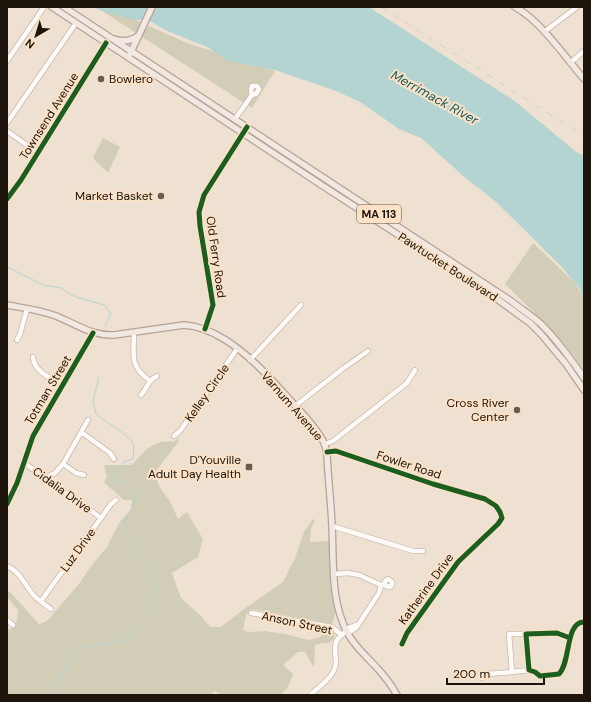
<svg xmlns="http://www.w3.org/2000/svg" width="591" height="702" font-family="'DM Sans',sans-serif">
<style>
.green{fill:#d1cdb6}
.water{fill:#b4d4d2}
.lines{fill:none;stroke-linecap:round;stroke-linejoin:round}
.stream{stroke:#b4d4d2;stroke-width:1}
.minor-casing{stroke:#c6baaf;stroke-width:6}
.major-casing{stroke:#b6a296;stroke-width:8}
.minor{stroke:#fdfaf8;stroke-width:4.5}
.major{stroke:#f1e8e2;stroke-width:5.5}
.rail{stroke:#d4d0cb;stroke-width:1;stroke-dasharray:7 7;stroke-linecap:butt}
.cycleway-casing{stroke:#fbe1c6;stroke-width:8}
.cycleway{stroke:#1b5e20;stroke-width:5}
.poi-dot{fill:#665c51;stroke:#fbe1c6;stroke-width:1.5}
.labels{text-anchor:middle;stroke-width:4;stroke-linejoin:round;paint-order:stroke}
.shield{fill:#fbe1c6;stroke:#605243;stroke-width:1}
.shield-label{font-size:11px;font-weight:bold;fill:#1d140b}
.poi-label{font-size:12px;fill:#1d140b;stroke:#fbe1c6;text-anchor:end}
.street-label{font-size:12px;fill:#1d140b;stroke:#fbe1c6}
.water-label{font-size:13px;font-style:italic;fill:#145e61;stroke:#fbe1c6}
</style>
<rect width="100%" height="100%" fill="#efe1d2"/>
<g class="green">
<polygon points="96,7 122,14 187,43 275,71 252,108"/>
<polygon points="103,138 120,147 108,173 93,158"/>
<path d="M 533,243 L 573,281 L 584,297 L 584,370 C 562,338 533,312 505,284 Z"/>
<path d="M 178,438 L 179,441 L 156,471 C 156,487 163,490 170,502 C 173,508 176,514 178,519 L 187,512 L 203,539 L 198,557 L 172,573 L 181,598 L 202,617 L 210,627 L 221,627 L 244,609 L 283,582 L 295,558 L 304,532 L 313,519 L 315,520 L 311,528 L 310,542 L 329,541 L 330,582 L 335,614 L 332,624 L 252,609 L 246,615 L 243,630 L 248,632 L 265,631 L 285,634 L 309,640 L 318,638 L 327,631 L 335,633 L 334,639 L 329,643 L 323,643 L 315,645 L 314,668 L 305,652 L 298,652 L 283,665 L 293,674 L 288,687 L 281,695 L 221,695 L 214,691 L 212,695 L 7,695 L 7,630 L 13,628 L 17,620 L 18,610 L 7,597 L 7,590 L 11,593 L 39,624 L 46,622 L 78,585 L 92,565 L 107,547 L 119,523 L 131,509 L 132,500 L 123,500 C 118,493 110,489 104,482 L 107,477 L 104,465 L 132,465 C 144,452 154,438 174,442 Z"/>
</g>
<polygon class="water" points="93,7 369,7 516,102 575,151 584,156 584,298 579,288 562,267 496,202 462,175 421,138 399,129 360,102 336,91 275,70 228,61 207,47 165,30 148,20 135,20 107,13"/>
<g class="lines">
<g class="stream">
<polyline points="7,267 43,285 62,288 68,293 76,297 104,305 111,314 105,326"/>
<polyline points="48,695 56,687 72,654 83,647 129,639 140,627 149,607 149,598 157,586 149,575 124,523 139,495 133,492 123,481 116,484 111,480 123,462 133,459 134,446 131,439 96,414 93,401 99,378"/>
</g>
<g class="minor-casing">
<g id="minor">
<polyline points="544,32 577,7"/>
<polyline points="7,61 44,7"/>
<polyline points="570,63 584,51"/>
<polyline points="235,119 252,95 251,90 252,86 257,86 259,89 256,94 252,95"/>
<polyline points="7,123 76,23"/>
<polyline points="7,131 38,153"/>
<polyline points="7,199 21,180 106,43"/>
<polyline points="205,329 213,305 200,226 199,212 204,195 247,127"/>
<path d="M 134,332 C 134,354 129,366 149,380"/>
<polyline points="17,340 20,334 27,309"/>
<path d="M 33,357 C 34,372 51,378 63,385"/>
<polyline points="250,360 301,305"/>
<path d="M 141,395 C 148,387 147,381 157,376"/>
<polyline points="295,406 341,370 368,351"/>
<polyline points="81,432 110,453 114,459"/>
<polyline points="174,436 180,431 237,349"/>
<polyline points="325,444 333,441 407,383 415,370"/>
<polyline points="327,452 336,451 433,484 485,499 496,506 500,512 502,518 498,524 458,562 407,633 402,644"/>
<polyline points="23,462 101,518"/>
<polyline points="63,464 76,473 84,475"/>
<polyline points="45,478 55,473 63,464 88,420"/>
<polyline points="7,504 17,483 33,436 93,333"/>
<polyline points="332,526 413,551 423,551"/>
<path d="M 7,566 C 20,572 23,582 31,592 C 36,599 44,604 51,609"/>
<polyline points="335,574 348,573 359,575 381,585 385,584 385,581 388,579 392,582 392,585 390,587 386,586 385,584"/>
<polyline points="41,601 101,518 111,504 116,500"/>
<polyline points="251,613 332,627 342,635"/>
<polyline points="7,620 13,625"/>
<polyline points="347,631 350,632 356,628 379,593 381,585"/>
<polyline points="526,634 509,634 512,672 529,670"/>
<path d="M 570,638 L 557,633 L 526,634 L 529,670 L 535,672 L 540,676 L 559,674 C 571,662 565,622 584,622"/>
<polyline points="482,678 487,674 512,672"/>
<path d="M 310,695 C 319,687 334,677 336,664 C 336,657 334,649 336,642 C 338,636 345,634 348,628 L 356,625"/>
</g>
</g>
<g class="major-casing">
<g id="major">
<polyline points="52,7 323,186 497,299 530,323 541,334 566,364 584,390"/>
<path d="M 64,7 L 511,301 C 521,309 532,316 541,324 C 557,340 571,359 584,378"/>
<path d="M 515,7 C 541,21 565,57 584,79"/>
<path d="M 114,39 C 123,42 131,41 138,36"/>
<polyline points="130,54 152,7"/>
<path d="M 7,305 C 23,308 40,310 56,316 C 76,324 92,336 114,335 L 184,325 C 199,326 211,331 224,339 C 250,355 271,379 291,401 C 302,413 314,425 322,439 C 325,444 326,448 327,454 C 328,478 331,502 332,526 C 334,562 330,601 348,634 C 356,648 368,658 379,670 C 386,678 392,686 397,695"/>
</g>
</g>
<use href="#minor" class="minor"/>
<use href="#major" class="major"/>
<polyline class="rail" points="381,7 584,136"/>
<g class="cycleway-casing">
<g id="cycleway">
<polyline points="7,199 21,180 106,43"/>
<polyline points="205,329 213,305 200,226 199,212 204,195 247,127"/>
<polyline points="327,452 336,451 433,484 485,499 496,506 500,512 502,518 498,524 458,562 407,633 402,644"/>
<polyline points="7,504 17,483 33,436 93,333"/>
<path d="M 570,638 L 557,633 L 526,634 L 529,670 L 535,672 L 540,676 L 559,674 C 571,662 565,622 584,622"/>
</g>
</g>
<use href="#cycleway" class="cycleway"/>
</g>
<g class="poi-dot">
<circle cx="101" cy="79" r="4"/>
<circle cx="161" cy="196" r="4"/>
<circle cx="517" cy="410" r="4"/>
<rect x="245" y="463" width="8" height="8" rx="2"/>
</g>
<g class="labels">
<rect class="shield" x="357" y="205" width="44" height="18" rx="3"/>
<g class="shield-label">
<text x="379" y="218">MA 113</text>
</g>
<g class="poi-label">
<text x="109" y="83" text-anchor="start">Bowlero</text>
<text x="153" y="200">Market Basket</text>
<text x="509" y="407">Cross River<tspan x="509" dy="14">Center</tspan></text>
<text x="241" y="464">D'Youville<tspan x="241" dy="14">Adult Day Health</tspan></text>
</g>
<g class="street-label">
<text transform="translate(49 116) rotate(-58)" y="4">Townsend Avenue</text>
<text transform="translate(216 257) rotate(82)" y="4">Old Ferry Road</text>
<text transform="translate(448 267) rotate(33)" y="4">Pawtucket Boulevard</text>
<text transform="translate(48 390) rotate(-59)" y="4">Totman Street</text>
<text transform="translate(207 393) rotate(-55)" y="4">Kelley Circle</text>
<text transform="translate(292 406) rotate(49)" y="4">Varnum Avenue</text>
<text transform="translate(409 465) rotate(18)" y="4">Fowler Road</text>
<text transform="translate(62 490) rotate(36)" y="4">Cidalia Drive</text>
<text transform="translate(78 550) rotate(-54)" y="4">Luz Drive</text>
<text transform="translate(426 589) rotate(-54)" y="4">Katherine Drive</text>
<text transform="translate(297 623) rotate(12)" y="4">Anson Street</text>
</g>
<g class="water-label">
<text transform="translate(435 97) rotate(29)" y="5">Merrimack River</text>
</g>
</g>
<rect width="591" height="702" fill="none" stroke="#1d140b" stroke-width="16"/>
<g transform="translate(36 36) rotate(218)" stroke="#fbe1c6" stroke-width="3" paint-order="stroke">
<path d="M0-3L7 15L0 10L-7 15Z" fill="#1d140b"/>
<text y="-6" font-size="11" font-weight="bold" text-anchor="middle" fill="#1d140b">N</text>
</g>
<path d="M447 678v6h97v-6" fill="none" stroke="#1d140b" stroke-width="2"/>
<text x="453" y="678" font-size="12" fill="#1d140b" stroke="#fbe1c6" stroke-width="3" paint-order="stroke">200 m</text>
</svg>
